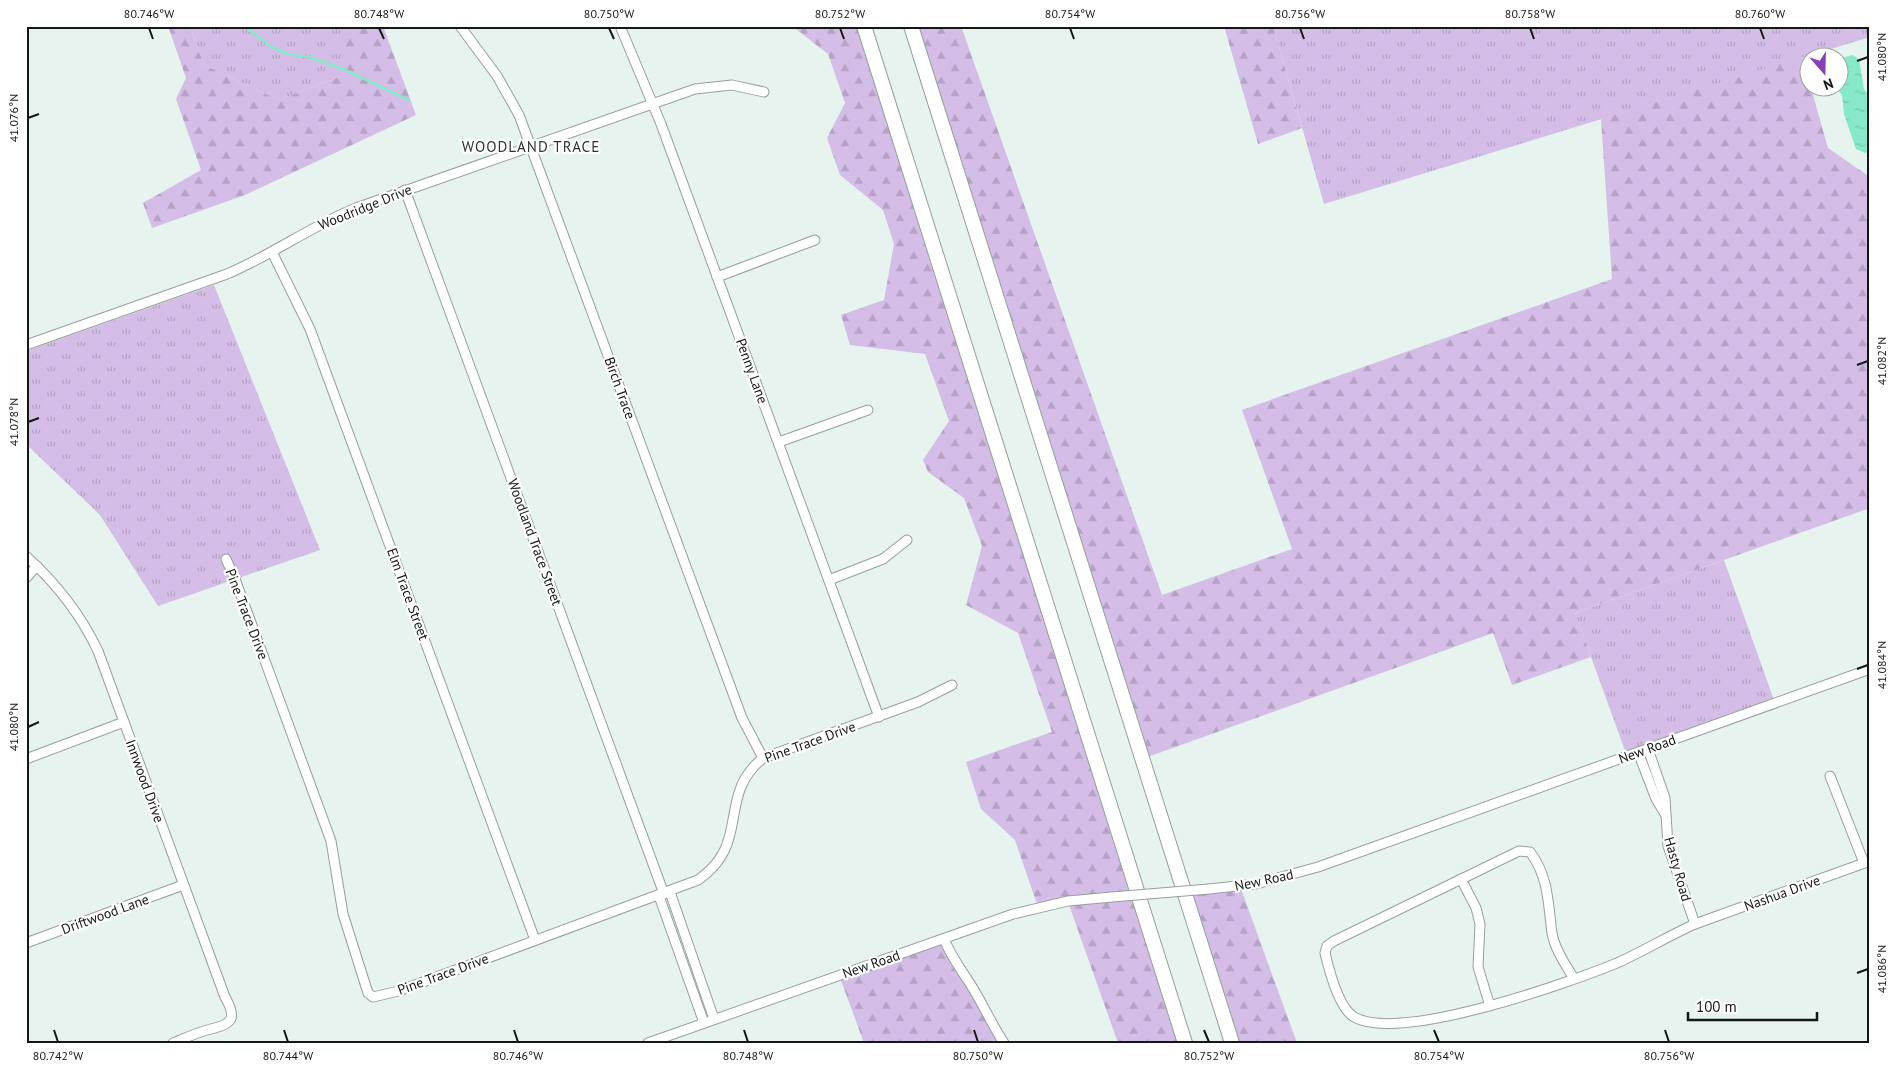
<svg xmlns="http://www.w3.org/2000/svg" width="1896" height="1069" font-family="'PT Sans',sans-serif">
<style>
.grass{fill:url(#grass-tufts)}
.forest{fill:url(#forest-firs)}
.water{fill:url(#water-ripples)}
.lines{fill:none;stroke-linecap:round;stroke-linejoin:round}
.stream{stroke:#87e8ca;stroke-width:2.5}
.minor-casing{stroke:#95a09c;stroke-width:11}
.highway-casing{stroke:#95a09c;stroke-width:16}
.minor{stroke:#fff;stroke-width:9}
.highway{stroke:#fff;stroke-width:14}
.minor-bridge-casing{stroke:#95a09c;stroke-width:11;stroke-linecap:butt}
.minor-bridge{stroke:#fff;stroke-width:9}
.ticks{fill:none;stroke:#131716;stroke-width:2}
.labels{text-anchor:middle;stroke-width:4.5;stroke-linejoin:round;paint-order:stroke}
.street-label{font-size:14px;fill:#131716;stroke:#fff}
.neighbourhood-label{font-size:15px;letter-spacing:1px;fill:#2b3431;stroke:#fff}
.neatline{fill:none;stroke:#131716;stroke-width:2}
.ticks-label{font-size:12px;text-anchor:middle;fill:#131716}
</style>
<defs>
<pattern id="grass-tufts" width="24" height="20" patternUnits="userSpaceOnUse" patternTransform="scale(1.25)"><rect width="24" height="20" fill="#d4bde6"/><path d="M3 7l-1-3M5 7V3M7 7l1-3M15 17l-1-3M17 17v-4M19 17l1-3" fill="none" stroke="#b5a2c5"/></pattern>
<pattern id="forest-firs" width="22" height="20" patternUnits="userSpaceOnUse" patternTransform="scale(1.25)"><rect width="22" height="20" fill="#d4bde6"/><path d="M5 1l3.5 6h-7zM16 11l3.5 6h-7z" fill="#b5a2c5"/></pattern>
<pattern id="water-ripples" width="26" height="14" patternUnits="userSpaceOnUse" patternTransform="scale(1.25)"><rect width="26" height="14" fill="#87e8ca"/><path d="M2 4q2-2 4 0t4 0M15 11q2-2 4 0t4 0" fill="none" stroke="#74c6ad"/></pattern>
</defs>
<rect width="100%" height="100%" fill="#e7f3ee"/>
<g class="grass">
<polygon points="190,26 342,26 342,76 279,100 204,65"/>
<polygon points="1273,26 1870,26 1870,37 1324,204"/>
<polygon points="214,285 320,550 158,606 100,515 26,444 26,351"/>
<polygon points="1724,560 1775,703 1627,756 1575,613"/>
</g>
<g class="forest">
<polygon points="168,26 190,26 204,65 279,100 342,76 342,26 383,26 416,115 245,195 152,228 143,203 201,170 176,99 186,78"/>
<polygon points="792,26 864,26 1185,1043 1118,1043 1068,902 1038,907 1015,840 981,809 966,762 1052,732 1018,633 966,605 982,546 964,498 928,472 923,460 949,421 925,354 850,345 841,315 884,300 894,244 883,210 840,175 827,138 845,103 828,54"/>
<polygon points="911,26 961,26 1162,595 1292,549 1242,410 1612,279 1601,119 1803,57 1808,77 1808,88 1811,88 1828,148 1870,177 1870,508 1575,613 1591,657 1512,685 1493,633 1142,759"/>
<polygon points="1224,26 1273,26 1302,128 1258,144"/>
<polygon points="1240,886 1297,1043 1232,1043 1184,891"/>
<polygon points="944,939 1003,1043 864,1043 839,975"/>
</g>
<polygon class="water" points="1852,55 1859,59 1864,89 1870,97 1870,150 1865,153 1856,149 1844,114 1842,95 1837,88 1839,59"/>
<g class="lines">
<polyline class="stream" points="243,26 272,47 288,54 309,57 341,68 409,100"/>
<g class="minor-casing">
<g id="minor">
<polyline points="460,26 497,76 519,115 742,718 763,758"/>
<polyline points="620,26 661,124 879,717"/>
<polyline points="405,190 664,894"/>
<polyline points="272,252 310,329 535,940"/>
<polyline points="717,277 815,240"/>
<path d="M 26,345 L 227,274 C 272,255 311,226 356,208 L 695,89 L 732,85 L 764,92"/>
<polyline points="779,442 868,410"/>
<path d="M 26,556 C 57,584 80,613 98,651 L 225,997 C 237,1018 233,1024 211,1029 C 198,1032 185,1038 173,1043"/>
<path d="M 226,559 L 235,579 L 331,841 L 343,914 L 368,993 L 373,997 L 399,991 L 698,880 C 752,843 716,796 763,758 L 918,702 L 952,685"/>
<polyline points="26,578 37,566"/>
<polyline points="829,580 883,559 907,540"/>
<polyline points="1648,749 1665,798 1668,846 1695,924"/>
<polyline points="1638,752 1656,799 1665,814"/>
<polyline points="26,759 124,722"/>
<polyline points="1830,776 1864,863"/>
<polyline points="1461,879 1476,908 1480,924 1478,967 1490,1006"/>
<polyline points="1209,889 1256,884 1318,867 1870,669"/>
<polyline points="670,892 714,1019"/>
<polyline points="659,896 704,1023"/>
<path d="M 944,939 C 950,954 958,965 967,979 C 981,999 990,1022 1004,1043"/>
<polyline points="26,943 183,885"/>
<path d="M 1574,979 C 1566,965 1555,950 1552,933 C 1548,904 1549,877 1530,852 L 1519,851 L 1334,941 L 1327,946 L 1325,953 C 1329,970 1339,1008 1354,1017 C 1400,1043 1568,983 1617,963 C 1644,951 1668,936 1695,924 L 1870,861"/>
<polyline points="648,1043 1013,914 1068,901 1112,897"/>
</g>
</g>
<g class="highway-casing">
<g id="highway">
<polyline points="864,26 1185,1043"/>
<polyline points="911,26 1232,1043"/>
</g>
</g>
<use href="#minor" class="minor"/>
<use href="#highway" class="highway"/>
<g class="minor-bridge-casing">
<polyline id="minor-bridge" points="1112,897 1209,889"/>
</g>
<use href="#minor-bridge" class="minor-bridge"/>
</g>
<path class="ticks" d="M 149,28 L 153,39M 379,28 L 384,39M 609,28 L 614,39M 840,28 L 844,39M 1070,28 L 1074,39M 1300,28 L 1304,39M 1530,28 L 1534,39M 1760,28 L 1764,39M 1857,61 L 1868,57M 28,118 L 39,114M 1857,365 L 1868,361M 28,422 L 39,418M 1857,669 L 1868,665M 28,727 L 39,722M 1857,973 L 1868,969M 54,1030 L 58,1042M 284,1030 L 288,1042M 514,1030 L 518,1042M 744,1030 L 748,1042M 974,1030 L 978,1042M 1204,1030 L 1209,1042M 1434,1030 L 1439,1042M 1665,1030 L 1669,1042"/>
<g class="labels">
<g class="street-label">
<text transform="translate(365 207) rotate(-22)" y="5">Woodridge Drive</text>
<text transform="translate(752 371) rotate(70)" y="5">Penny Lane</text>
<text transform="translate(620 388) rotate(70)" y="5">Birch Trace</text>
<text transform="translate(535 542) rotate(70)" y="5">Woodland Trace Street</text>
<text transform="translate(408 594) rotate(70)" y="5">Elm Trace Street</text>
<text transform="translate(247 614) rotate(69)" y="5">Pine Trace Drive</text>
<text transform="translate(810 742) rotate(-20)" y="5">Pine Trace Drive</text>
<text transform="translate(1647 749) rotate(-20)" y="5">New Road</text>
<text transform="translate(145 781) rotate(70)" y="5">Innwood Drive</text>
<text transform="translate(1678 869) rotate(74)" y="5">Hasty Road</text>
<text transform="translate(1264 880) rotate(-12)" y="5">New Road</text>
<text transform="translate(1782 893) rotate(-20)" y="5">Nashua Drive</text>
<text transform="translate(105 914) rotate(-20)" y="5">Driftwood Lane</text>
<text transform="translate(871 964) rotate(-19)" y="5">New Road</text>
<text transform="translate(443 974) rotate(-20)" y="5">Pine Trace Drive</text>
</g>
<g class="neighbourhood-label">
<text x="531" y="152">WOODLAND TRACE</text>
</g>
</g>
<rect width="1896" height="1069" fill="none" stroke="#ffffff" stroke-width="55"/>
<g transform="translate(1824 72) rotate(160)"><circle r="24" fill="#ffffff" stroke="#a1a2a2"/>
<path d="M0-4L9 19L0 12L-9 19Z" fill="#8741b4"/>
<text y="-8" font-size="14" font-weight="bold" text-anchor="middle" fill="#131716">N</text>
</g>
<path d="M1688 1012v8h129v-8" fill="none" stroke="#131716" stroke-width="2.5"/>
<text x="1696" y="1012" font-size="15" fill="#131716" stroke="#ffffff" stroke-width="4" paint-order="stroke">100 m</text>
<rect x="28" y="28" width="1840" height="1014" class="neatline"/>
<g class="ticks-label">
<text x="149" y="18">80.746°W</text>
<text x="379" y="18">80.748°W</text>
<text x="609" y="18">80.750°W</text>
<text x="840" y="18">80.752°W</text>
<text x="1070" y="18">80.754°W</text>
<text x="1300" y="18">80.756°W</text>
<text x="1530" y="18">80.758°W</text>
<text x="1760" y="18">80.760°W</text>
<text transform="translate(1882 57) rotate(-90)" y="4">41.080°N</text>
<text transform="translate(14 118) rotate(-90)" y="4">41.076°N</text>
<text transform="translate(1882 361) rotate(-90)" y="4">41.082°N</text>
<text transform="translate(14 422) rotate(-90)" y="4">41.078°N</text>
<text transform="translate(1882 665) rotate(-90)" y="4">41.084°N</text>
<text transform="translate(14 727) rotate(-90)" y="4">41.080°N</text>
<text transform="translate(1882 969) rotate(-90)" y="4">41.086°N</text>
<text x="58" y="1060">80.742°W</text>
<text x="288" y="1060">80.744°W</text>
<text x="518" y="1060">80.746°W</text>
<text x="748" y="1060">80.748°W</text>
<text x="978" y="1060">80.750°W</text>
<text x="1209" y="1060">80.752°W</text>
<text x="1439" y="1060">80.754°W</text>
<text x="1669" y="1060">80.756°W</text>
</g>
</svg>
